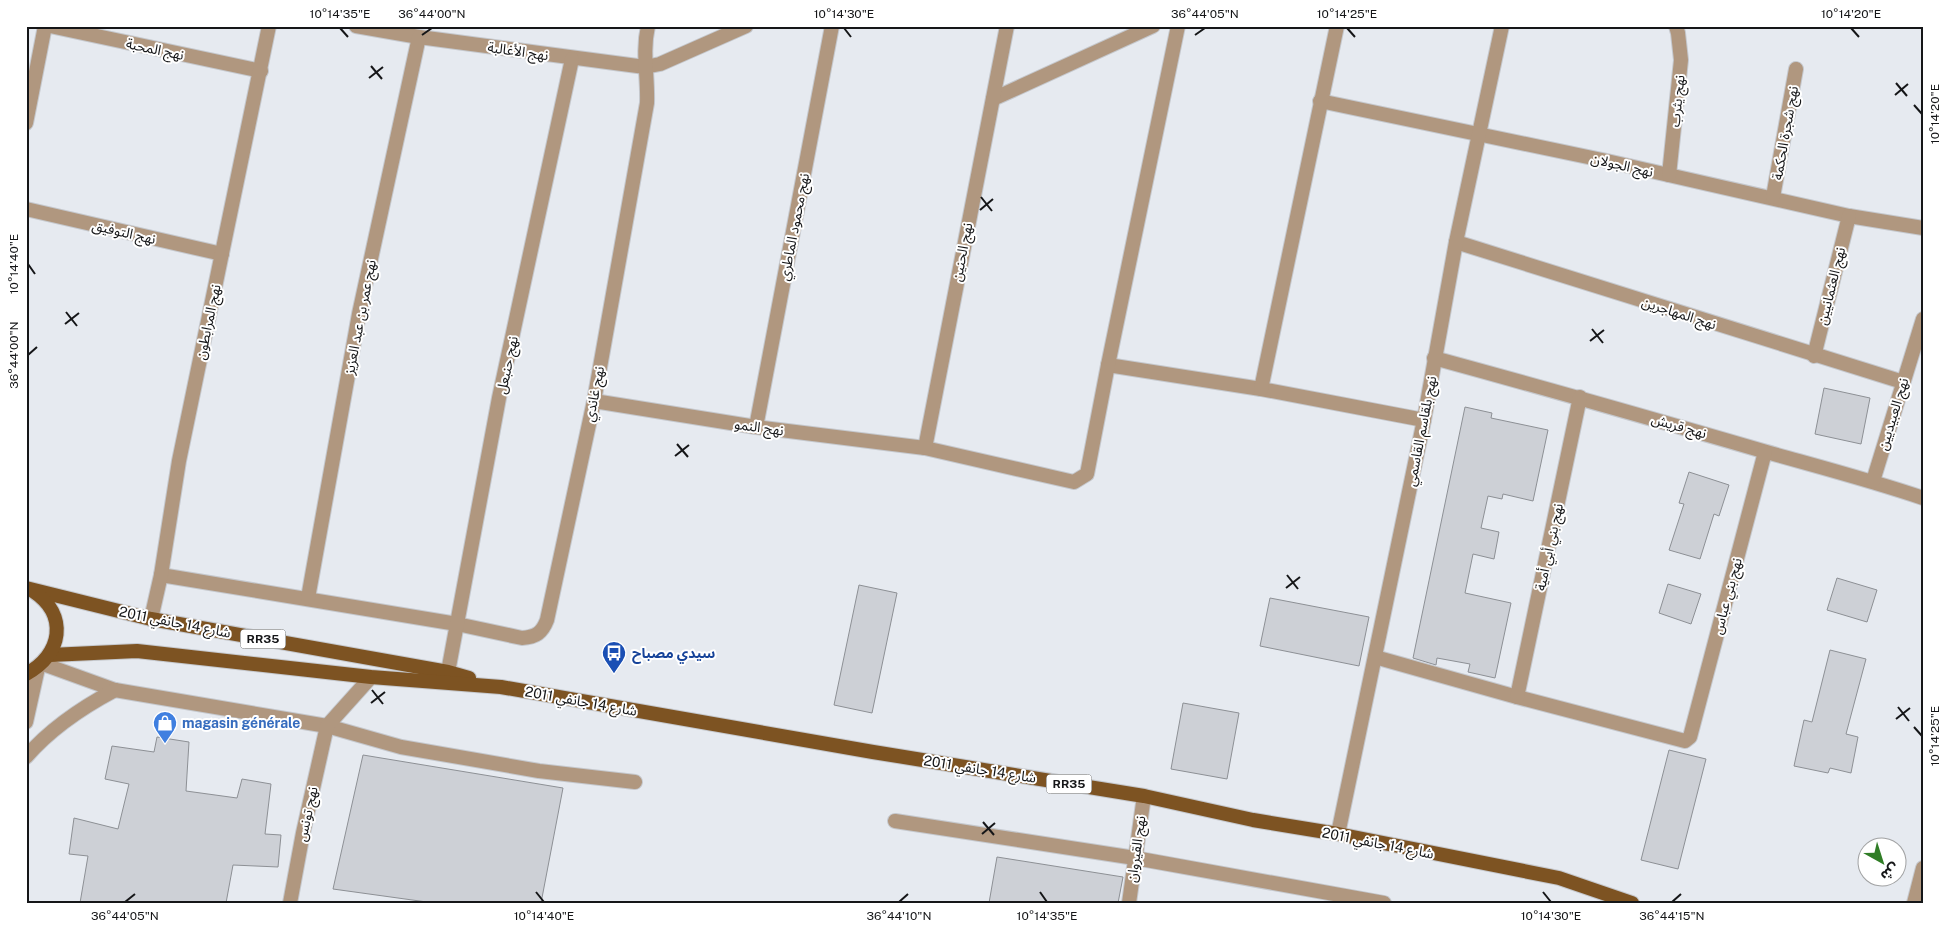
<svg xmlns="http://www.w3.org/2000/svg" width="1949" height="929" font-family="'Public Sans','Noto Sans Arabic',sans-serif">
<style>
.building{fill:#cdd0d6;stroke:#8d9095}
.lines{fill:none;stroke-linecap:round;stroke-linejoin:round}
.minor-casing{stroke:#c5c8cd;stroke-width:16}
.tertiary-casing{stroke:#c5c8cd;stroke-width:16}
.primary-casing{stroke:#c5c8cd;stroke-width:16}
.minor{stroke:#b0977f;stroke-width:14}
.tertiary{stroke:#b0977f;stroke-width:14}
.primary{stroke:#7d5322;stroke-width:14}
.ticks{fill:none;stroke:#151618;stroke-width:2}
.labels{text-anchor:middle;stroke-width:4;stroke-linejoin:round;paint-order:stroke}
.shield{fill:#fff;stroke:#5b5c5d;stroke-width:1}
.shield-label{font-size:12px;font-weight:bold;fill:#151618}
.street-label{font-size:14px;fill:#151618;stroke:#fff}
.transit-label{font-size:14px;font-weight:bold;fill:#164399;stroke:#fff;text-anchor:start}
.shop-label{font-size:14px;font-weight:bold;fill:#366cbe;stroke:#fff;text-anchor:start}
.neatline{fill:none;stroke:#151618;stroke-width:2}
.ticks-label{font-size:12px;text-anchor:middle;fill:#151618}
</style>
<rect width="100%" height="100%" fill="#e6eaf0"/>
<g class="building">
<polygon points="1824,388 1870,398 1861,444 1815,434"/>
<polygon points="1465,407 1492,413 1491,418 1548,430 1533,501 1503,494 1502,499 1488,496 1481,528 1499,532 1494,559 1473,554 1465,593 1511,603 1495,678 1468,672 1470,664 1437,658 1436,665 1413,658"/>
<polygon points="1689,472 1729,485 1719,516 1714,514 1700,559 1669,550 1684,504 1679,503"/>
<polygon points="1837,578 1877,590 1867,622 1827,610"/>
<polygon points="1668,584 1701,594 1691,624 1659,613"/>
<polygon points="859,585 897,593 872,713 834,705"/>
<polygon points="1270,598 1369,617 1359,666 1260,646"/>
<polygon points="1830,650 1866,659 1846,734 1858,737 1851,773 1830,768 1828,773 1794,766 1804,720 1812,722"/>
<polygon points="1183,703 1239,713 1227,779 1171,769"/>
<polygon points="157,737 189,742 186,791 237,798 242,779 271,784 265,834 281,835 278,867 233,865 226,903 80,903 88,856 69,854 74,818 118,829 129,784 105,779 112,746 154,752"/>
<polygon points="1669,750 1706,759 1678,869 1641,860"/>
<polygon points="363,755 563,788 541,903 434,903 333,889"/>
<polygon points="997,857 1123,877 1118,903 989,903"/>
</g>
<g class="lines">
<g class="minor-casing">
<g id="minor">
<polyline points="50,26 261,71"/>
<polyline points="356,26 419,37 645,67 660,64 746,26"/>
<polyline points="993,99 1153,26"/>
<polyline points="1320,101 1607,161 1849,216 1923,228"/>
<polyline points="26,123 45,26"/>
<polyline points="1669,175 1681,60 1678,33 1676,26"/>
<polyline points="1773,197 1796,69"/>
<polyline points="26,209 222,254"/>
<polyline points="1456,242 1903,382"/>
<polyline points="1814,356 1849,216"/>
<path d="M 1434,358 C 1544,388 1653,419 1763,451 C 1816,466 1870,480 1923,498"/>
<polyline points="1108,365 1261,389 1424,420"/>
<polyline points="1261,389 1337,26"/>
<polyline points="594,401 756,427 925,448 1074,482 1087,474 1108,365 1178,26"/>
<polyline points="756,427 832,26"/>
<polyline points="925,448 1007,26"/>
<polyline points="1873,481 1923,319"/>
<path d="M 161,575 L 457,624 L 522,638 C 536,637 542,633 547,620 L 594,401 L 647,103 C 648,76 642,53 648,26"/>
<polyline points="308,598 359,314 419,37"/>
<polyline points="151,619 161,575 179,461 269,26"/>
<polyline points="1375,657 1517,697 1685,741 1690,737 1765,452"/>
<polyline points="43,664 115,690 327,726 401,747 539,771 635,782"/>
<polyline points="448,672 499,398 572,59"/>
<polyline points="1517,697 1580,397"/>
<polyline points="895,821 1135,858 1384,903"/>
<polyline points="1338,834 1424,420 1456,242 1502,26"/>
<polyline points="290,903 303,833 327,726 371,677"/>
<polyline points="1129,903 1144,796"/>
<polyline points="1914,903 1923,868"/>
</g>
</g>
<g class="tertiary-casing">
<g id="tertiary">
<polyline points="26,722 38,668"/>
<path d="M 26,757 C 51,728 81,708 115,690"/>
</g>
</g>
<g class="primary-casing">
<g id="primary">
<polyline points="26,588 151,619 448,672 469,678"/>
<polyline points="50,655 137,651 371,677 501,687 873,752 1144,796 1253,820 1338,834 1559,878 1632,903"/>
<path d="M 26,674 C 62,655 69,615 33,591"/>
</g>
</g>
<use href="#minor" class="minor"/>
<use href="#tertiary" class="tertiary"/>
<use href="#primary" class="primary"/>
</g>
<path class="ticks" d="M 340,28 L 348,37M 844,28 L 851,37M 1347,28 L 1355,37M 1851,28 L 1859,37M 422,35 L 432,28M 1195,35 L 1205,28M 371,66 L 382,79M 369,78 L 383,67M 1896,83 L 1907,96M 1895,95 L 1908,84M 1914,105 L 1922,114M 981,197 L 992,211M 980,210 L 993,199M 28,264 L 35,274M 66,312 L 77,326M 65,324 L 79,313M 1592,329 L 1603,343M 1590,341 L 1604,330M 28,355 L 37,347M 677,444 L 688,457M 675,456 L 689,445M 1287,575 L 1298,589M 1286,588 L 1300,577M 372,690 L 383,704M 371,703 L 385,692M 1898,707 L 1909,721M 1896,719 L 1910,708M 1914,727 L 1922,736M 983,822 L 994,835M 982,834 L 995,823M 536,892 L 544,902M 1040,892 L 1047,902M 1543,892 L 1551,902M 125,902 L 135,894M 899,902 L 908,894M 1672,902 L 1681,894"/>
<defs>
<g id="bus-pin" transform="scale(1.25)"><path d="M0 17L-7.5 6A9.5 9.5 0 1 1 7.5 6Z" fill="#1a4fb4" stroke="#fff"/><path d="M-5-6H5V4H4V6H2V4H-2V6H-4V4H-5ZM-3.5-4V0h7V-4ZM-3.5 1.2v1.5H-2V1.2ZM2 1.2v1.5H3.5V1.2Z" fill="#fff"/></g>
<g id="shop-pin" transform="scale(1.25)"><path d="M0 17L-7.5 6A9.5 9.5 0 1 1 7.5 6Z" fill="#3f7fe0" stroke="#fff"/><path d="M-5-2.5h2.3a2.7 3.5 0 0 1 5.4 0H5L5.5 6h-11ZM-1.5-2.5h3a1.5 2.3 0 0 0-3 0Z" fill="#fff"/></g>
</defs>
<g fill-rule="evenodd">
<use href="#bus-pin" x="614" y="653"/>
<use href="#shop-pin" x="165" y="723"/>
</g>
<g class="labels">
<g class="shield">
<rect x="240.5" y="629.5" width="45" height="19" rx="4"/>
<rect x="1046.5" y="774.5" width="45" height="19" rx="4"/>
</g>
<g class="shield-label">
<text x="263" y="643">RR35</text>
<text x="1069" y="788">RR35</text>
</g>
<g class="street-label">
<text transform="translate(155 49) rotate(12)" y="5">نهج المحبة</text>
<text transform="translate(518 51) rotate(8)" y="5">نهج الأغالبة</text>
<text transform="translate(1677 101) rotate(-84)" y="5">نهج يثرب</text>
<text transform="translate(1785 133) rotate(-80)" y="5">نهج شجرة الحكمة</text>
<text transform="translate(1622 165) rotate(13)" y="5">نهج الجولان</text>
<text transform="translate(794 227) rotate(-79)" y="5">نهج محمود الماطري</text>
<text transform="translate(124 232) rotate(13)" y="5">نهج التوفيق</text>
<text transform="translate(962 252) rotate(-79)" y="5">نهج الحنين</text>
<text transform="translate(1831 286) rotate(-76)" y="5">نهج العثمانيين</text>
<text transform="translate(1679 313) rotate(18)" y="5">نهج المهاجرين</text>
<text transform="translate(360 317) rotate(-79)" y="5">نهج عمر بن عبد العزيز</text>
<text transform="translate(208 322) rotate(-78)" y="5">نهج المرابطون</text>
<text transform="translate(507 365) rotate(-78)" y="5">نهج حنبعل</text>
<text transform="translate(594 394) rotate(-79)" y="5">نهج غاندي</text>
<text transform="translate(1893 414) rotate(-73)" y="5">نهج العبيديين</text>
<text transform="translate(1679 426) rotate(16)" y="5">نهج قريش</text>
<text transform="translate(759 427) rotate(8)" y="5">نهج النمو</text>
<text transform="translate(1421 431) rotate(-79)" y="5">نهج بلقاسم القاسمي</text>
<text transform="translate(1549 547) rotate(-78)" y="5">نهج بني أبي أمية</text>
<text transform="translate(1727 596) rotate(-75)" y="5">نهج بني عباس</text>
<text transform="translate(175 622) rotate(11)" y="5">شارع 14 جانفي 2011</text>
<text transform="translate(581 701) rotate(10)" y="5">شارع 14 جانفي 2011</text>
<text transform="translate(980 769) rotate(9)" y="5">شارع 14 جانفي 2011</text>
<text transform="translate(307 814) rotate(-78)" y="5">نهج تونس</text>
<text transform="translate(1378 843) rotate(11)" y="5">شارع 14 جانفي 2011</text>
<text transform="translate(1136 849) rotate(-82)" y="5">نهج القيروان</text>
</g>
<g class="transit-label">
<text x="632" y="658">سيدي مصباح</text>
</g>
<g class="shop-label">
<text x="182" y="728">magasin générale</text>
</g>
</g>
<rect width="1949" height="929" fill="none" stroke="#ffffff" stroke-width="55"/>
<g transform="translate(1882 862) rotate(141)"><circle r="24" fill="#ffffff" stroke="#a1a2a3"/>
<path d="M0-4L9 19L0 12L-9 19Z" fill="#307d26"/>
<text y="-8" font-size="14" font-weight="bold" text-anchor="middle" fill="#151618">ش</text>
</g>
<rect x="28" y="28" width="1894" height="874" class="neatline"/>
<g class="ticks-label">
<text x="340" y="18">10°14'35"E</text>
<text x="432" y="18">36°44'00"N</text>
<text x="844" y="18">10°14'30"E</text>
<text x="1205" y="18">36°44'05"N</text>
<text x="1347" y="18">10°14'25"E</text>
<text x="1851" y="18">10°14'20"E</text>
<text transform="translate(1935 114) rotate(-90)" y="4">10°14'20"E</text>
<text transform="translate(14 264) rotate(-90)" y="4">10°14'40"E</text>
<text transform="translate(14 355) rotate(-90)" y="4">36°44'00"N</text>
<text transform="translate(1935 736) rotate(-90)" y="4">10°14'25"E</text>
<text x="125" y="920">36°44'05"N</text>
<text x="544" y="920">10°14'40"E</text>
<text x="899" y="920">36°44'10"N</text>
<text x="1047" y="920">10°14'35"E</text>
<text x="1551" y="920">10°14'30"E</text>
<text x="1672" y="920">36°44'15"N</text>
</g>
</svg>
